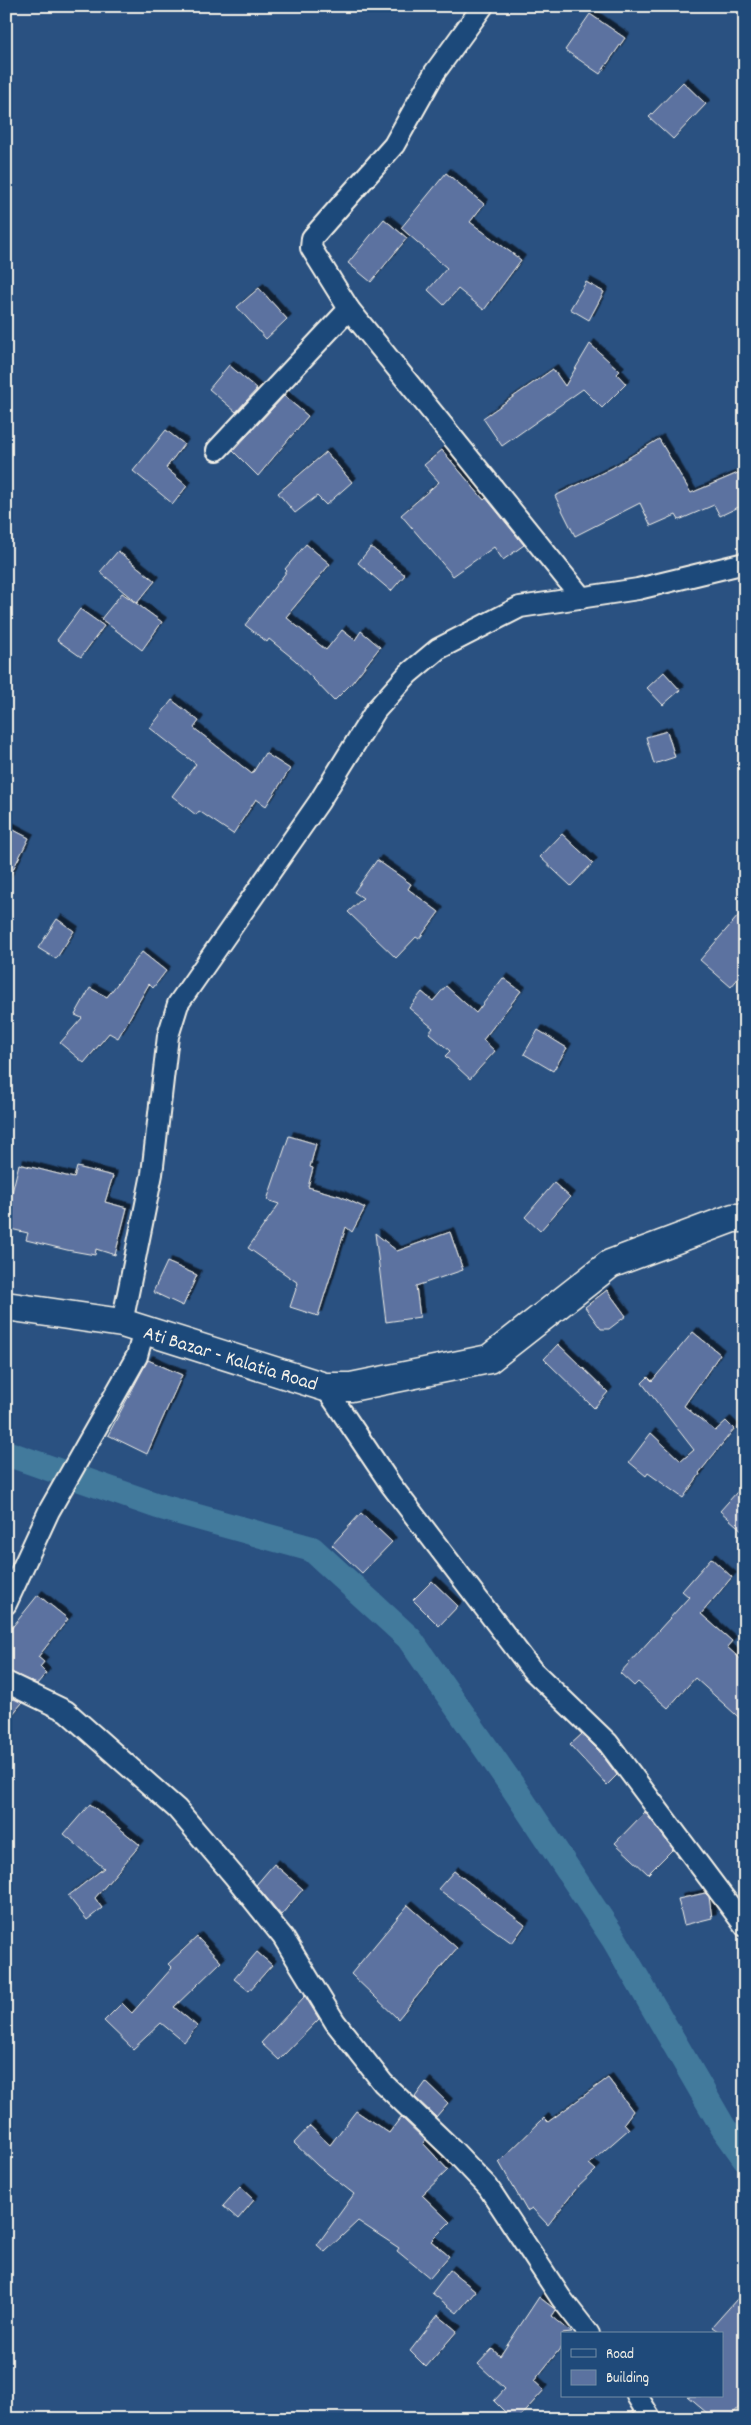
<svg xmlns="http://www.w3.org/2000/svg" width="751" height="2425" font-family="Dekko,sans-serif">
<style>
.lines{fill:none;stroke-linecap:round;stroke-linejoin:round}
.canal{stroke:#427a9c;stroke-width:26}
.building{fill:#5b72a0;stroke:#f4f1e8;filter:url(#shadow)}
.street-casing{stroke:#f4f1e8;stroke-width:24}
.secondary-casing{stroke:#f4f1e8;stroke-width:31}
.street{stroke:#1f4a7a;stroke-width:20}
.secondary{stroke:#1f4a7a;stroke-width:28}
.labels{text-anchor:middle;stroke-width:4;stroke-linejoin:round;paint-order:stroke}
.street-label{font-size:20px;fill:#f4f1e8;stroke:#1f4a7a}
</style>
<defs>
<filter id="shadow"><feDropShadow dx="4.5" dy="-4.5" stdDeviation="0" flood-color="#0009"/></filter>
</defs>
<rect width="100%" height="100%" fill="#2a5181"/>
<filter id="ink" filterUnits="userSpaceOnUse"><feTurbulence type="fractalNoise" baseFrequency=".02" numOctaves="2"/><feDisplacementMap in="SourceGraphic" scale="10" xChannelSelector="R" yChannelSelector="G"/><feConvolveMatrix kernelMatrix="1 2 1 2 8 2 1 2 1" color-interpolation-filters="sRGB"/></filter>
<g filter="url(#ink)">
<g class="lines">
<polyline class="canal" points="6,1453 158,1506 312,1549 409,1638 513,1787 614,1939 723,2127 745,2158"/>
</g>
<g class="building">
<polygon points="590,14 625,38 600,74 565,50"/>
<polygon points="683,82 706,104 673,139 649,117"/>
<polygon points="446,173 484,204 470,222 521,260 484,310 458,289 444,305 428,290 447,268 401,228"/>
<polygon points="384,219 407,238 371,282 348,263"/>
<polygon points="586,282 604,292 589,320 570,309"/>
<polygon points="259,288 287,319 266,339 237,307"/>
<polygon points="590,344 620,371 617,374 626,384 602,408 583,389 502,446 483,418 553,369 565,386"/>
<polygon points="229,365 257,389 236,412 209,389"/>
<polygon points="284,396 308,416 258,476 233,451"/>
<polygon points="166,430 184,444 166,468 187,486 173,504 133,471"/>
<polygon points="659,439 691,493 745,470 745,504 720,516 714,505 679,520 676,515 651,526 640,503 575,536 555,496 612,468"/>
<polygon points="442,450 484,500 486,498 524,545 503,560 494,547 453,576 401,515 439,482 424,465"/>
<polygon points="326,452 352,482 326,505 317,496 295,513 278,493"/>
<polygon points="306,544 330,564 286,617 326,650 342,630 355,640 361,631 380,647 351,684 334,701 295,660 269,639 267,642 245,625 287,571 285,569"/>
<polygon points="371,547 405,575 391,591 358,563"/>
<polygon points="118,551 155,581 137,603 100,572"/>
<polygon points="122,593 162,622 142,650 101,619"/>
<polygon points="80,609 104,626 81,657 57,640"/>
<polygon points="664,672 680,690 663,705 647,688"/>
<polygon points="172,700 199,721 194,728 252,774 265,753 290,769 266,806 256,799 233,834 199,811 196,815 172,796 196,764 150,728"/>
<polygon points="667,731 675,757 654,764 646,737"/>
<polygon points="6,826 29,838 6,883"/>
<polygon points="562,834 593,863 571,886 540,857"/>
<polygon points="377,860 411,884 408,889 439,912 419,939 416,937 396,958 348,912 363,898 354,892"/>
<polygon points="745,908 745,970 731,987 700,960"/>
<polygon points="57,919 74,931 56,959 38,948"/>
<polygon points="142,952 166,971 153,988 149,984 118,1038 109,1033 84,1063 60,1043 82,1018 75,1015 90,988 107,997"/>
<polygon points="503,978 521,991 483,1040 495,1051 470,1079 445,1056 450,1051 429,1033 433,1028 409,1008 422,992 433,1001 446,986 476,1013"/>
<polygon points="538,1030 567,1048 553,1071 524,1054"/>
<polygon points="289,1136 316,1144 310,1167 313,1168 308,1187 340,1196 365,1208 352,1232 346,1227 318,1316 290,1307 298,1283 248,1248 279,1204 267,1200"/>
<polygon points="19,1164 74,1178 77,1167 113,1176 105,1202 127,1208 115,1255 96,1249 95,1255 67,1250 26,1240 28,1233 6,1228 6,1217"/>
<polygon points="554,1183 570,1197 540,1231 525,1217"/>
<polygon points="450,1232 463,1270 416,1286 420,1317 386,1322 375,1233 397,1251"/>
<polygon points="167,1262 197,1275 183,1306 153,1292"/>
<polygon points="607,1290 626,1316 609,1329 601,1329 585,1307"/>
<polygon points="693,1332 720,1354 684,1406 715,1431 726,1421 734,1429 699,1473 700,1474 683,1498 648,1473 646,1476 629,1462 651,1433 681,1461 694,1450 642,1383 648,1377 652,1381"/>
<polygon points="558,1344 608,1392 594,1408 544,1359"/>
<polygon points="148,1360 182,1375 147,1454 108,1435"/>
<polygon points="745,1483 745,1533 720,1511"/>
<polygon points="361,1513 392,1542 362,1573 332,1545"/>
<polygon points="711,1558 732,1577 701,1614 732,1641 727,1647 745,1663 745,1723 695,1678 668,1708 638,1682 634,1686 620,1673 689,1597 682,1591"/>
<polygon points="432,1581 458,1606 439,1626 413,1600"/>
<polygon points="38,1595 68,1619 38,1657 44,1662 40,1667 46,1673 37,1684 6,1670 6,1635"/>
<polygon points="6,1695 22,1703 6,1722"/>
<polygon points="582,1734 599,1751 617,1775 607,1785 570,1745"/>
<polygon points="90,1804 140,1845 95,1898 102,1908 87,1920 68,1896 104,1868 64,1834"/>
<polygon points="645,1812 673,1849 648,1874 615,1843"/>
<polygon points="274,1864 303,1889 281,1915 256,1885"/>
<polygon points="454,1871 525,1925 512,1943 438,1889"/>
<polygon points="705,1893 709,1897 712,1918 684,1925 678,1899"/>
<polygon points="408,1905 457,1948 398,2019 351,1974"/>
<polygon points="197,1937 221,1962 174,2007 197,2026 184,2042 161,2023 133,2049 104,2021 122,2003 132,2013 172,1968 168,1964"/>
<polygon points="257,1952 272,1965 249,1991 234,1979"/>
<polygon points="305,1996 319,2019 279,2060 261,2043"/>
<polygon points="608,2078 633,2111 624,2123 629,2129 589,2164 596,2170 576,2189 548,2225 532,2208 527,2211 499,2162 544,2118 548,2122"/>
<polygon points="426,2082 448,2103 436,2117 415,2097"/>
<polygon points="356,2111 389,2133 401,2117 425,2140 423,2143 448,2170 422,2195 450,2222 431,2241 449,2256 430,2278 397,2251 399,2248 358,2221 325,2252 317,2245 354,2194 318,2166 294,2143 310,2126 330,2145"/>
<polygon points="240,2187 254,2200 238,2219 223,2206"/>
<polygon points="450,2270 476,2291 457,2313 432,2293"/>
<polygon points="745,2290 745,2401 728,2419 714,2419 687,2396 722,2396 722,2334 712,2327"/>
<polygon points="539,2297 556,2310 552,2316 572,2333 562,2334 562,2346 534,2381 544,2390 518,2419 512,2419 494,2401 505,2389 478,2364 492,2349 500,2356"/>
<polygon points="438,2315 457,2331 426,2367 410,2351"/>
</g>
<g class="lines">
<g class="street-casing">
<g id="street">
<polyline points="349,309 311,248 312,238 394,145 435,72 483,6"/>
<polyline points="217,450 349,309 582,598"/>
<polyline points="122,1323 152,1174 168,1036 178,1004 319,802 376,710 408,674 438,649 520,607 638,589 745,563"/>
<polyline points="325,1387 391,1485 532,1670 608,1743 745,1926"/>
<polyline points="6,1604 49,1511 137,1356 144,1330"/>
<polyline points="6,1682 66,1711 177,1809 234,1876 283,1937 335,2022 383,2083 452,2149 488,2187 561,2298 589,2334"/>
<polyline points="637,2396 651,2419"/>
</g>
</g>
<g class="secondary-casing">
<polyline id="secondary" points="6,1306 122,1323 325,1387 351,1387 489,1359 610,1264 733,1218 745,1218"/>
</g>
<use href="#street" class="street"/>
<use href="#secondary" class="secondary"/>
</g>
</g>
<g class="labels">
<g class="street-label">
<text transform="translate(231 1357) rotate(17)" y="7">Ati Bazar - Kalatia Road</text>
</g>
</g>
<rect width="751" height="2425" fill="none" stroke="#1f4a7a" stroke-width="25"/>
<rect x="12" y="12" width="726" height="2400" fill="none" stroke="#f4f1e8" stroke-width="2" filter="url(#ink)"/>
<rect x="561" y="2332" width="162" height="65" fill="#1f4a7a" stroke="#748da6"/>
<rect x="571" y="2349" width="25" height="8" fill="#1f4a7a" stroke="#748da6"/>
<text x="606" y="2358" font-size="15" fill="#f4f1e8">Road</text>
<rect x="571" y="2370" width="25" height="15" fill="#5b72a0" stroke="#748da6"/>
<text x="606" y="2382" font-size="15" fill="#f4f1e8">Building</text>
</svg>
